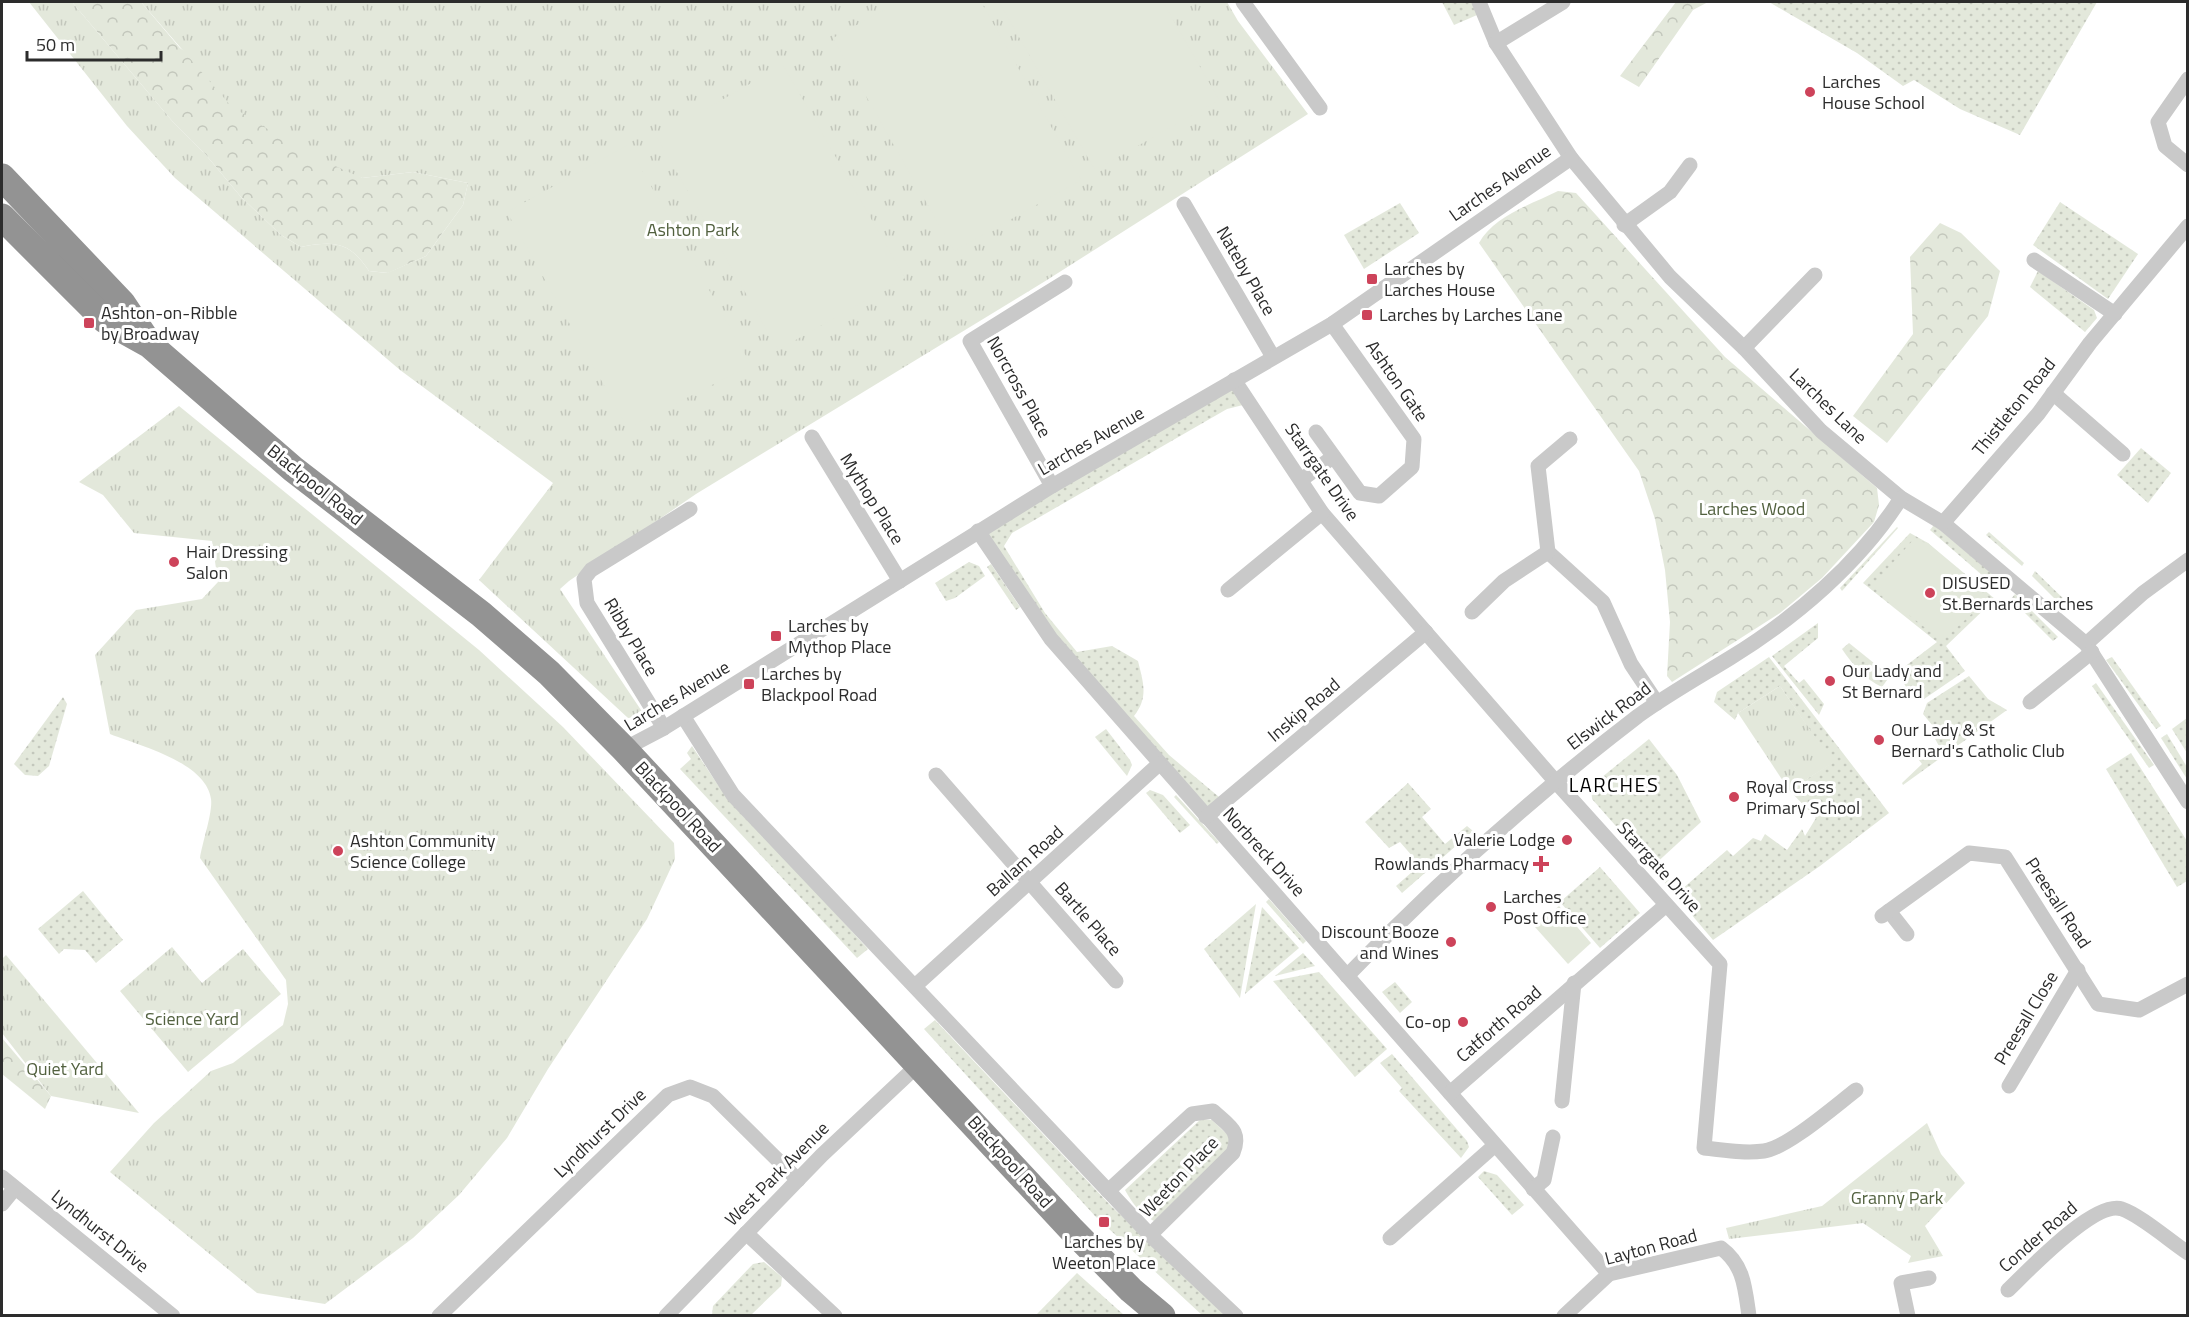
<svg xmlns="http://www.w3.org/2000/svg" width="2189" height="1317" font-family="'Titillium Web',sans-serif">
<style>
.grass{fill:url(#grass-dots)}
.forest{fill:url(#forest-crowns)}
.park{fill:url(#park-tufts)}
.pitch{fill:#e3e8db}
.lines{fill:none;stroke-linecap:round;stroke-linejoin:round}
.street{stroke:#c9c9c9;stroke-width:15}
.highway{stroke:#939393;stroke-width:27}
.poi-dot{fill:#cd435a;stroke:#fff;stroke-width:2}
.labels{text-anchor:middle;stroke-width:6;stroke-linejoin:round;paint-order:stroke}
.poi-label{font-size:18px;fill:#2c2c2c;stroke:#fff;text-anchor:start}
.street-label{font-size:18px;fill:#2c2c2c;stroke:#fff}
.park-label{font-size:18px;fill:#52613f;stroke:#fff}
.neighbourhood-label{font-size:20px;letter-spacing:1.5px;fill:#000;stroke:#fff}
</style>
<defs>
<pattern id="grass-dots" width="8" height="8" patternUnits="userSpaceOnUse" patternTransform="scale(1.5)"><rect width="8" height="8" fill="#e3e8db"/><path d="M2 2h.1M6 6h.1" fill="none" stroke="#c3c7bc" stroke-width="1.8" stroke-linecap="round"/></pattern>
<pattern id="forest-crowns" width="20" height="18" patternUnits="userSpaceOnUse" patternTransform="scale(1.5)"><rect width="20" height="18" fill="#e3e8db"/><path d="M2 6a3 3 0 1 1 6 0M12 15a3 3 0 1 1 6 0" fill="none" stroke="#c3c7bc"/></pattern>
<pattern id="park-tufts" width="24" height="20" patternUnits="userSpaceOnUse" patternTransform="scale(1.5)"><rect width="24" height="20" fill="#e3e8db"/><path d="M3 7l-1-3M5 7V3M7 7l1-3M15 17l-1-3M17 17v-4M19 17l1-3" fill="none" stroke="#c3c7bc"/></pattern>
</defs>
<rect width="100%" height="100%" fill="#fff"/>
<g class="grass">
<polygon points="1442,2 1479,2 1484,12 1454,25"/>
<polygon points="1769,2 2097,2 2020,135 1960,109 1914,80 1903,86 1857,53"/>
<polygon points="2060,202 2138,254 2108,299 2033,245"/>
<polygon points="1400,203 1419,233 1364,269 1344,235"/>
<polygon points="2038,271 2094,310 2097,318 2085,332 2030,287"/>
<path d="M 1234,380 L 1251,403 L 1227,409 L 1012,533 L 1004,546 L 1045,613 L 1077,652 L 1112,646 L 1138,661 C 1143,682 1149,697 1134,716 L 1169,755 L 1225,802 L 1206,817 L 1051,639 L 978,531 Z"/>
<polygon points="2141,448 2171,473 2148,503 2117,475"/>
<polygon points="1934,525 1993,574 1990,582 1930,530"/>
<polygon points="1897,527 1898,528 1842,591 1840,588"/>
<polygon points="1989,532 2024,563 2022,566 1986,535"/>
<path d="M 1910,533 L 1928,543 L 1995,599 L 1946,646 L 1965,671 L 1924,699 C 1909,695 1904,686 1899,671 L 1937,642 L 1863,583 Z"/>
<polygon points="969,562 979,566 985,576 955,598 946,601 935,583"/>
<polygon points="991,564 1020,607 1016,610 987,567"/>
<polygon points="2035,571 2074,609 2069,613 2032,576"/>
<polygon points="2015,594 2058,637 2053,641 2011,599"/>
<polygon points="1818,623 1818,638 1784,666 1799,683 1804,679 1824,704 1819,715 1772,656"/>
<path d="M 1849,643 L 1890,676 L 1882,687 C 1866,680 1852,664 1842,649 Z"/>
<polygon points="1769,657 1889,813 1820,866 1713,940 1663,881 1666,877 1681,890 1727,850 1733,856 1753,838 1761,841 1765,834 1787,850 1802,829 1805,836 1816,818 1789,790 1832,763 1780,686 1738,713 1735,720 1714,702 1717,692"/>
<polygon points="2112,657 2161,726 2156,729 2106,660"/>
<polygon points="1969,676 1988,699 2007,710 1903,785 1902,783 1922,764 1915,755 1918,750 1925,757 1939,746 1934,737 1937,731 1923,714 1927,703"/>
<polygon points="2096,683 2154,765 2149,768 2092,686"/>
<polygon points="63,697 67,704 49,766 38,776 25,775 14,764"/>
<polygon points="2187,718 2187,753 2172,729"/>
<polygon points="1106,729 1130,760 1132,765 1127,776 1095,737"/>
<polygon points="2167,734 2187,767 2187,779 2161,738"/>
<polygon points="1649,739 1677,775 1701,822 1652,867 1592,799 1591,786"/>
<polygon points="692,746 718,785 868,949 857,958 680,769 691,759 687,753"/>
<polygon points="2131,753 2187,841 2187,881 2177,887 2106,769"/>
<polygon points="1408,783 1431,809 1422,817 1445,844 1467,826 1473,831 1402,893 1396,886 1420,865 1400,842 1389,848 1365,822"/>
<polygon points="1150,790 1163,795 1190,825 1180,833 1146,793"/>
<polygon points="1176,795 1219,842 1217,844 1174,797"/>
<polygon points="1600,867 1640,913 1600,948 1560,902"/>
<polygon points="83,891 123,940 96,963 85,950 64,949 59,954 38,929"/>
<polygon points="1269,899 1306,941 1303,944 1266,902"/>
<polygon points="1256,904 1240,998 1204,949"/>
<polygon points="1262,907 1299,948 1245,994"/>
<polygon points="1303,953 1315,966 1275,976"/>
<polygon points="1319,972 1387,1049 1355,1077 1273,981"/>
<polygon points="1395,982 1412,1002 1400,1013 1382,992"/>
<polygon points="935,1020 1112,1207 1229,1315 1202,1315 1095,1216 924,1029"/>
<polygon points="1392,1054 1467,1141 1469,1147 1461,1158 1399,1091 1402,1088 1380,1063"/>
<path d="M 1201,1119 L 1212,1120 L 1231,1138 L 1230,1147 L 1154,1221 C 1141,1215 1132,1203 1125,1190 Z"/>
<polygon points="1484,1171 1497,1175 1524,1205 1512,1215 1478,1177"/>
<polygon points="764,1262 782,1277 781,1286 751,1315 712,1315 713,1306 753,1264"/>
<polygon points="1077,1273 1124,1315 1036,1315"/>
</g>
<g class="forest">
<path d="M 72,2 L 141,2 L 180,48 L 362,178 L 413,172 L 468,183 L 463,205 L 426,256 L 388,273 L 369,271 C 349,241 334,241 301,247 L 281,235 L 241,197 L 206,155 L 173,122 Z"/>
<polygon points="1676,2 1708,2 1693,10 1639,87 1620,76"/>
<path d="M 1558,191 L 1576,193 L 1725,357 L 1877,488 L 1879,505 L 1874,522 L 1822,578 L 1780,613 L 1672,682 L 1667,676 L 1670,622 L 1665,570 L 1655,519 L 1639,471 L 1479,243 C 1494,216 1532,204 1558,191 Z"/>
<polygon points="1940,223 1961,233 2000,271 1988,316 1887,443 1853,416 1913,334 1910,257"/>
<polygon points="2,1038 51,1096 45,1109 2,1074"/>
</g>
<g class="park">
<path d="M 29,2 L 72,2 L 173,122 L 206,155 L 241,197 L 281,235 L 301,247 C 334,241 349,241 369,271 L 387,273 L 426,256 L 463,205 L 468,183 L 413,172 L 362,178 L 304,152 L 231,106 L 141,2 L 1227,2 L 1238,21 L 1308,114 L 1047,280 L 696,494 L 569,581 L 560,589 L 645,716 L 628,718 L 479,580 L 553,483 L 400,370 L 175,178 L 127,126 Z"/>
<path d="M 179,406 L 479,650 L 563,727 L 674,843 L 675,859 L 647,919 L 548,1069 L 507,1138 L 459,1195 L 413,1238 L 325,1304 L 257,1293 L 110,1172 L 154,1123 L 211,1071 L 233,1063 L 283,1025 L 288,1004 L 286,980 L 200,858 C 202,844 213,812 211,799 C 206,762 140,746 110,734 L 95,655 L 136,610 L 202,599 L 218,582 L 212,541 L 134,533 L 103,495 L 79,482 Z"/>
<polygon points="1780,686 1833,763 1789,790 1738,713"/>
<polygon points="172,947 202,983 243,949 281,994 188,1072 120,991"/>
<polygon points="6,955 139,1113 51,1096 2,1033 2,959"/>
<polygon points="1927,1123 1941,1154 1965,1183 1925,1226 1943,1256 1908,1263 1911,1256 1863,1223 1729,1239 1726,1228 1822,1206"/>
</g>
<g class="pitch">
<polygon points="899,2 981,2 1081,180 954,251 833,38"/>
<polygon points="999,2 1163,2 1219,100 1095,170"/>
<polygon points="783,65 905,278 778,350 657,137"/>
<polygon points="628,145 751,365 628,428 507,212"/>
<polygon points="1913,540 1928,543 1987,600 1942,641 1872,586"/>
<polygon points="1559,906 1591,943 1568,964 1535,927"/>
</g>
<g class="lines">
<g class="street">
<polyline points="1243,2 1320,108"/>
<polyline points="1479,2 1496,43 1571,158 1670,277 1744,348 1821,431 1901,498 1943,523 2086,644 2188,802"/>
<polyline points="1496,43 1563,2"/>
<polyline points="2188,79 2158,122 2165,146 2188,165"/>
<polyline points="1184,204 1273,357"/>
<polyline points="1624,225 1670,192 1690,165"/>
<polyline points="2034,260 2115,314"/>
<polyline points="1744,348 1815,275"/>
<path d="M 1234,380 L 1322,513 L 1556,782 L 1720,964 L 1704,1148 C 1724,1150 1744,1154 1764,1151 C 1787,1148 1835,1106 1856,1090"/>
<polyline points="2053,393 2123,454"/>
<polyline points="1316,432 1360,493 1379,496 1412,467 1414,439 1332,324"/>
<polyline points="812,437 900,581"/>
<polyline points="1301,480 1333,457"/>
<polyline points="1052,486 970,341 1065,282"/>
<polyline points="1943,523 2038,414 2090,343 2188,226"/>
<polyline points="978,531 1051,639 1609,1274"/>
<polyline points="1548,552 1603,602 1631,664 1657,703"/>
<polyline points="1228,590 1322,513"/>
<polyline points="1472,612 1504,581 1548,552 1538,466 1570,439"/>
<polyline points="2086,644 2143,593 2188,560"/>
<polyline points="2030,702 2092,652"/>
<polyline points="683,716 733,795 1150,1235 1236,1316"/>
<polyline points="664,728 587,603 584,579 591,570 690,509"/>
<polyline points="624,749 664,728 1052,486 1332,324 1571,158"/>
<polyline points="936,775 1116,981"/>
<polyline points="1206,817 1426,632"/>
<polyline points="1889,911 1907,934"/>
<polyline points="1882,916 1969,853 2005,857 2098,1004 2139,1010 2188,984"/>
<path d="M 1347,976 C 1437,882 1535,795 1638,716 C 1667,695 1699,677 1730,658 C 1795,618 1860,563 1901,498"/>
<polyline points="915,986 1159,764"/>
<polyline points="2009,1086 2078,970"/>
<polyline points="1450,1093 1666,905"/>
<polyline points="1562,1101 1574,983"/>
<polyline points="2,1177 173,1316"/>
<polyline points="1533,1189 1544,1180 1553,1137"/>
<path d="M 1108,1191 L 1192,1114 L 1213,1111 C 1229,1126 1242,1131 1233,1153 L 1150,1235"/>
<polyline points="2,1204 15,1188"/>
<polyline points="746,1233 835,1316"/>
<polyline points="1390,1238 1494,1146"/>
<path d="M 2008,1290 C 2028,1271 2095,1199 2122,1209 C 2140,1215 2170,1241 2188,1253"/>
<polyline points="439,1316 668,1095 690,1087 713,1096 798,1180"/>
<polyline points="666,1316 822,1155 919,1064"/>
<path d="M 1564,1316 L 1609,1274 L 1721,1248 C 1744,1265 1745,1288 1749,1316"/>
<polyline points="1908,1316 1901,1283 1929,1278"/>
</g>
<g class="highway">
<polyline points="2,177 122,303 148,342"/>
<polyline points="2,217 105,320 150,345 293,469 481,614 549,673 624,749 1071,1229 1131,1290 1162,1316"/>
</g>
</g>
<g class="poi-dot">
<circle cx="1810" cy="92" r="6"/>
<rect x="1366" y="273" width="12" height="12" rx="3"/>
<rect x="1361" y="309" width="12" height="12" rx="3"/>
<rect x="83" y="317" width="12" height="12" rx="3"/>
<circle cx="174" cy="562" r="6"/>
<circle cx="1930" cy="593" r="6"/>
<rect x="770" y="630" width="12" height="12" rx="3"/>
<circle cx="1830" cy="681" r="6"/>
<rect x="743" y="678" width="12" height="12" rx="3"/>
<circle cx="1879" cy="740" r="6"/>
<circle cx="1734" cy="797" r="6"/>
<circle cx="1567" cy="840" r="6"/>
<circle cx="338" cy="851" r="6"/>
<path d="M1538 855h6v6h6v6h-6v6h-6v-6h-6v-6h6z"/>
<circle cx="1491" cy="907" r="6"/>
<circle cx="1451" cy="942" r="6"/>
<circle cx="1463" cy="1022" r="6"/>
<rect x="1098" y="1216" width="12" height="12" rx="3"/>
</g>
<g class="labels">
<g class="poi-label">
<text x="1822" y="88">Larches<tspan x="1822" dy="21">House School</tspan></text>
<text x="1384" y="275">Larches by<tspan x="1384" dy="21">Larches House</tspan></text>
<text x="101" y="319">Ashton-on-Ribble<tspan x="101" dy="21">by Broadway</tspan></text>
<text x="1379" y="321">Larches by Larches Lane</text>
<text x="186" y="558">Hair Dressing<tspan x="186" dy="21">Salon</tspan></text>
<text x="1942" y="589">DISUSED<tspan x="1942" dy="21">St.Bernards Larches</tspan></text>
<text x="788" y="632">Larches by<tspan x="788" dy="21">Mythop Place</tspan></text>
<text x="1842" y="677">Our Lady and<tspan x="1842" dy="21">St Bernard</tspan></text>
<text x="761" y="680">Larches by<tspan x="761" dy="21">Blackpool Road</tspan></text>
<text x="1891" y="736">Our Lady &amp; St<tspan x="1891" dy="21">Bernard's Catholic Club</tspan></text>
<text x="1746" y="793">Royal Cross<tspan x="1746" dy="21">Primary School</tspan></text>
<text x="1555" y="846" text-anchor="end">Valerie Lodge</text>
<text x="350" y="847">Ashton Community<tspan x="350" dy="21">Science College</tspan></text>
<text x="1529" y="870" text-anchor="end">Rowlands Pharmacy</text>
<text x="1503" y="903">Larches<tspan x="1503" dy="21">Post Office</tspan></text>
<text x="1439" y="938" text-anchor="end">Discount Booze<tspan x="1439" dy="21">and Wines</tspan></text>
<text x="1451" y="1028" text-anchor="end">Co-op</text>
<text x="1104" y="1248" text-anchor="middle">Larches by<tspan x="1104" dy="21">Weeton Place</tspan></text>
</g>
<g class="street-label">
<text transform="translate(1500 183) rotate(-35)" y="6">Larches Avenue</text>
<text transform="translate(1246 271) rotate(60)" y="6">Nateby Place</text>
<text transform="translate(1397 381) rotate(55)" y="6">Ashton Gate</text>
<text transform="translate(1019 387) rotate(61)" y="6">Norcross Place</text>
<text transform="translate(1828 406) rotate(44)" y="6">Larches Lane</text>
<text transform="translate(2014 407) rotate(-51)" y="6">Thistleton Road</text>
<text transform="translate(1091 441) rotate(-30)" y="6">Larches Avenue</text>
<text transform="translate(1322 472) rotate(55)" y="6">Starrgate Drive</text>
<text transform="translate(315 485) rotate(39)" y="6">Blackpool Road</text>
<text transform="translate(872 499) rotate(58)" y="6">Mythop Place</text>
<text transform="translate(631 637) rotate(59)" y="6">Ribby Place</text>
<text transform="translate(677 696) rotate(-31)" y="6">Larches Avenue</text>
<text transform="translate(1304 710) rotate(-40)" y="6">Inskip Road</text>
<text transform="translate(1609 716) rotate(-37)" y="6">Elswick Road</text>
<text transform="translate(678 807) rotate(47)" y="6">Blackpool Road</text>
<text transform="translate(1264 852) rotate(48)" y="6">Norbreck Drive</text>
<text transform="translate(1025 861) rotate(-42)" y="6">Ballam Road</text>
<text transform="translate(1659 867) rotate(48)" y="6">Starrgate Drive</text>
<text transform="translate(2058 903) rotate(57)" y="6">Preesall Road</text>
<text transform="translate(1088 919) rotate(49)" y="6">Bartle Place</text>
<text transform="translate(2026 1018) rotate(-59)" y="6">Preesall Close</text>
<text transform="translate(1499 1024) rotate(-41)" y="6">Catforth Road</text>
<text transform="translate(600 1133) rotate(-44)" y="6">Lyndhurst Drive</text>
<text transform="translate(1010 1162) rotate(48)" y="6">Blackpool Road</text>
<text transform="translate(777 1174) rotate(-45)" y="6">West Park Avenue</text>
<text transform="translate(1179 1177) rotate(-46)" y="6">Weeton Place</text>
<text transform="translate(100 1231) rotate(39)" y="6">Lyndhurst Drive</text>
<text transform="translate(2038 1237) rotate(-41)" y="6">Conder Road</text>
<text transform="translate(1651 1247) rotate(-15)" y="6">Layton Road</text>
</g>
<g class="park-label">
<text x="693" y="236">Ashton Park</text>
<text x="1752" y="515">Larches Wood</text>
<text x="192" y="1025">Science Yard</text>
<text x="65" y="1075">Quiet Yard</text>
<text x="1897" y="1204">Granny Park</text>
</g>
<g class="neighbourhood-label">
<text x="1614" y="792">LARCHES</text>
</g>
</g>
<rect width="2189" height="1317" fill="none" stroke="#2c2c2c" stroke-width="6"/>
<path d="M27 51v9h134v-9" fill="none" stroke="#2c2c2c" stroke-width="3"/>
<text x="36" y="51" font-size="18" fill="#2c2c2c" stroke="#ffffff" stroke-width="4.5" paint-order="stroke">50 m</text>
</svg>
